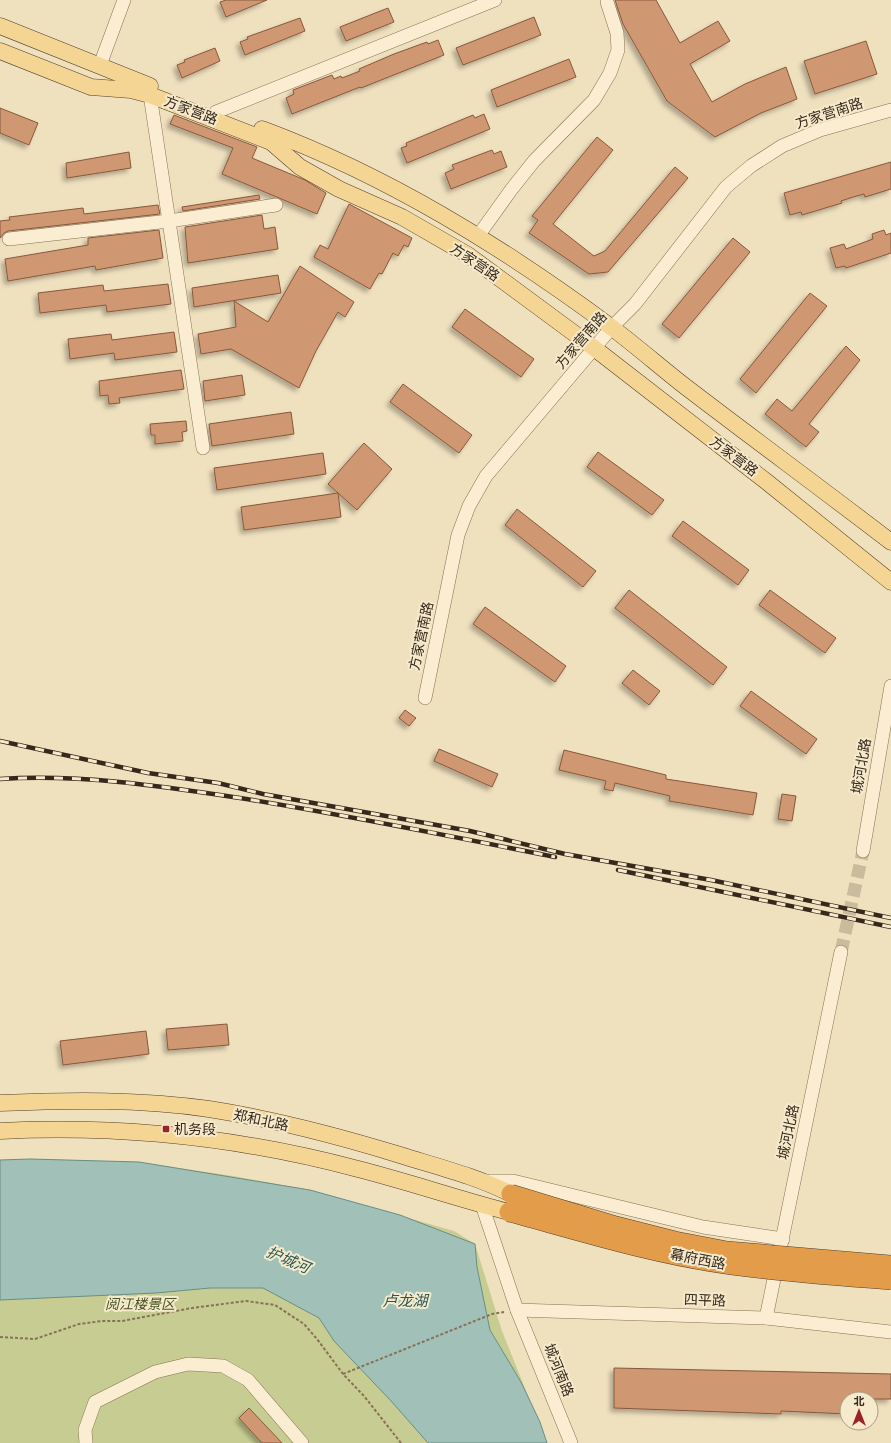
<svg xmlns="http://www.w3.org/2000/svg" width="891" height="1443" font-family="'Zilla Slab','Noto Sans SC',serif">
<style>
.green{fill:#c7cd92}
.water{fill:#a1c0b7;stroke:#698e84}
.building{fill:#cf9772;stroke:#88583b;filter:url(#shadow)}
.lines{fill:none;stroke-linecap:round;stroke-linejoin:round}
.minor-tunnel{stroke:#cabb9d;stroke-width:13;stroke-dasharray:13 6;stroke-linecap:butt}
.minor-casing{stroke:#887056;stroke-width:14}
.major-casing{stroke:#553e2b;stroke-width:17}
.path{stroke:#887056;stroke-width:2;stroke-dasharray:3 2;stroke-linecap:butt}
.minor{stroke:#faedd1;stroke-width:13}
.major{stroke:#f5d593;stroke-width:16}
.rail-casing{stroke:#36281b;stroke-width:4.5}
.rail{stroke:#f6eacd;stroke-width:3;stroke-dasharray:9;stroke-linecap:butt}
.highway-bridge-casing{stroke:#553e2b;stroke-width:20;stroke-linecap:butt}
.highway-bridge{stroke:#e39d4a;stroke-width:19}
.poi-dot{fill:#992427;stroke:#f6eacd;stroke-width:1.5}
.labels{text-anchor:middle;stroke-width:4;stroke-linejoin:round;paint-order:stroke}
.street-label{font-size:14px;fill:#36281b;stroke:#f6eacd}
.poi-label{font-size:14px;fill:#36281b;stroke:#f6eacd;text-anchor:start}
.park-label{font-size:14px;font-style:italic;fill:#485421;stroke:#f6eacd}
.water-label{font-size:15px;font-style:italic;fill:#2a5753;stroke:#f6eacd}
</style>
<defs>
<filter id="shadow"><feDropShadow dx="-3.5" dy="3.5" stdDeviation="2" flood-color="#0004"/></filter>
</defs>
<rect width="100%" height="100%" fill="#efe0be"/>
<polygon class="green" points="30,1159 139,1162 233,1176 310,1190 454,1231 475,1244 502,1331 547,1443 0,1443 0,1160"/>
<polygon class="water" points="30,1159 139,1162 310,1190 400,1215 475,1244 477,1267 490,1330 521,1382 540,1422 547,1443 428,1443 392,1402 334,1341 319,1318 263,1288 210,1288 156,1293 0,1300 0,1160"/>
<g class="building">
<polygon points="226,0 267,0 226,17 220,2"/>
<polygon points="615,0 656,0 680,43 718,21 730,41 690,64 712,102 745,84 786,67 797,99 761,113 715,137 667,101 623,24"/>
<polygon points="388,8 394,22 346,41 340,27"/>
<polygon points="534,17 541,35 463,65 456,48"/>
<polygon points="300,18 305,31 245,55 240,42 248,39 247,37"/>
<polygon points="438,40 444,55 361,88 360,87 292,114 286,98 294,94 293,90 332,75 334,79 341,76 342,78 360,71 359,69 394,54 427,42 428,44"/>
<polygon points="866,41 877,74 815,94 804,61"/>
<polygon points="215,48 220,61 182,78 177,65 185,62 184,60"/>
<polygon points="569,59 576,77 497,107 491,90"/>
<polygon points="0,108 38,123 29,145 0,133"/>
<polygon points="484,114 490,129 407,163 401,148 407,146 406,143 473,115 475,118"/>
<polygon points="174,115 257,147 252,158 305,180 326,193 317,214 222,174 233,148 170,124"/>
<polygon points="597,137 613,150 553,224 594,256 605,251 675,167 688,178 608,272 589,274 529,233 538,220 532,216"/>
<polygon points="492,150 494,154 501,151 507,167 451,189 445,173 454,169 452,165"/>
<polygon points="129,152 131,168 67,178 66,163"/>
<polygon points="891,162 891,189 865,197 864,194 853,197 841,201 842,203 802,215 801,212 790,215 784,193"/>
<polygon points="259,195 260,199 183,211 182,207"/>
<polygon points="349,204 412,238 408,247 404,245 398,256 393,253 382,274 379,273 370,289 314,257 320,245 328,249"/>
<polygon points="158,205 160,214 8,231 4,233 0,238 0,221 10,220 9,217 83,208 84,214"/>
<polygon points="262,215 264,229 275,227 278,249 188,263 185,227"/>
<polygon points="159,230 163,258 96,270 95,266 8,281 5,259 88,245 88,238"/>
<polygon points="884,230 886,235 891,233 891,253 846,268 845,266 836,268 830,248 844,244 846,249 873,239 872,234"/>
<polygon points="733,238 750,252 679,338 662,324"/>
<polygon points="300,266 354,302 345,317 338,312 316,351 299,388 231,349 201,354 198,334 236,327 234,301 268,322"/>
<polygon points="278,275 281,293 194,307 192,288"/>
<polygon points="168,284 171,304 107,312 106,305 40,313 38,293 103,285 104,291"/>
<polygon points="810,293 827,306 756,393 740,379"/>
<polygon points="465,309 534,359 521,377 452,327"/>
<polygon points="174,332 177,352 115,360 114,353 70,359 68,339 111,334 112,340"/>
<polygon points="846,346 860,360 809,424 819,432 806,447 765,414 777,399 792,411"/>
<polygon points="181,370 184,389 119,398 120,403 109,404 108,395 100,396 99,381"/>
<polygon points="242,375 245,395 205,401 203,381"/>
<polygon points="403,384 472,435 459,453 390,402"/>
<polygon points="291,412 294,434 212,446 209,424"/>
<polygon points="186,421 187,431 182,432 183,441 155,444 155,435 151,435 150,424"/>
<polygon points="364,443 392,469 357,510 328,484"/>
<polygon points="598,452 664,500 652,515 587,467"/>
<polygon points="323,453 326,474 217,490 214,468"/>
<polygon points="338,493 341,517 244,530 241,507"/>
<polygon points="517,509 596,571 583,587 505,525"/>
<polygon points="683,521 749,570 738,585 672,536"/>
<polygon points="629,590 727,667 713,685 615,608"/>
<polygon points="770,590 836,638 825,653 759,605"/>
<polygon points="485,607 566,666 555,682 473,624"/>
<polygon points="633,670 660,691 649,705 622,683"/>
<polygon points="751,691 817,739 806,754 740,706"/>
<polygon points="405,710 416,718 409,726 399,718"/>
<polygon points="439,749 498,774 492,787 434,761"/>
<polygon points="564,750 666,775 666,779 757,793 753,815 669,801 670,796 615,783 613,791 604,789 606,781 559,770"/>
<polygon points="782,794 796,796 792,821 778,819"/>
<polygon points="227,1024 229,1045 168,1050 166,1029"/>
<polygon points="146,1031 149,1054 63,1065 60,1041"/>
<polygon points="614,1368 891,1374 891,1399 847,1399 847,1414 781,1411 781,1414 614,1408"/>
<polygon points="249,1408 282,1443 262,1443 239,1418"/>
</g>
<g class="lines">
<polyline class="minor-tunnel" points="841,952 863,851"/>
<g class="minor-casing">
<g id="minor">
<polyline points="100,65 124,0"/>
<polyline points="149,88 203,448"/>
<polyline points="216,112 495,0"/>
<polyline points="478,236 511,190 534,161 594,100 610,73 618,50 617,33 607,2"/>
<polyline points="9,239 169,221 276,205"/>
<polyline points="425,698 458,535 469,506 486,476 612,327 635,304 726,187 751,166 782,146 820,130 891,110"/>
<polyline points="863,851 891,686"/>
<polyline points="487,1181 513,1181 703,1227 783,1239"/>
<polyline points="482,1205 517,1310 571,1443"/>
<polyline points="517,1310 766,1318 891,1332"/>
<polyline points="766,1318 841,952"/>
<polyline points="86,1443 85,1430 95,1402 155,1372 188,1364 223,1366 248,1380 302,1443"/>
</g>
</g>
<g class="major-casing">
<g id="major">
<polyline points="0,26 150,86"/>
<polyline points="0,51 91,87 131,90 150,95 271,142 300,167 339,189 402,217 468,255 594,348 767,482 891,582"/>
<path d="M 262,129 C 388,176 503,247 611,327 C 635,345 658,365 682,384 C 751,437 822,489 891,542"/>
<path d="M 0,1103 C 69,1100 140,1099 209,1109 C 273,1119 338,1136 400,1155 C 438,1167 476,1176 511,1194"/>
<path d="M 0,1131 C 120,1125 242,1138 358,1169 C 409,1182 459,1199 509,1212"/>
</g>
</g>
<g class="path">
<polyline points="0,1337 35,1339 79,1324 102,1321 122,1321 192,1308 246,1301 275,1305 304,1324 317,1339 343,1374 364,1396 401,1443"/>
<polyline points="343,1374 492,1314 504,1312"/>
</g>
<use href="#minor" class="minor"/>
<use href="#major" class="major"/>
<g class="rail-casing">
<g id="rail">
<polyline points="0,741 148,773 218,783 263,794 470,831 565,854 711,880 891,918"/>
<path d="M 0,779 C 81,774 160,786 240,798 C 346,815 450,836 555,857"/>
<polyline points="618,870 891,927"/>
</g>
</g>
<use href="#rail" class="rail"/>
<g class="highway-bridge-casing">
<g id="highway-bridge">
<polyline points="511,1194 616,1226 675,1241 727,1251 891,1265"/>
<path d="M 509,1212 C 580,1231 652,1254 725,1264 C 780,1272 835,1276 891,1280"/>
</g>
</g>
<use href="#highway-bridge" class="highway-bridge"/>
</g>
<rect class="poi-dot" x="162" y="1125" width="8" height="8" rx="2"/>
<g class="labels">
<g class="street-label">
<text transform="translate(191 110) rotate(21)" y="5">方家营路</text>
<text transform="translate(829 113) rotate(-18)" y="5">方家营南路</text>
<text transform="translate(475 262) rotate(34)" y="5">方家营路</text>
<text transform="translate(581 340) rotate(-49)" y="5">方家营南路</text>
<text transform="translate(734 456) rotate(37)" y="5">方家营路</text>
<text transform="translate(421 636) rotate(-78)" y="5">方家营南路</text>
<text transform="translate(861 766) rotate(-80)" y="5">城河北路</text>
<text transform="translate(261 1120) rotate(12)" y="5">郑和北路</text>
<text transform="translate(788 1132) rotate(-78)" y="5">城河北路</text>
<text transform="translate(698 1259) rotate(11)" y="5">幕府西路</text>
<text transform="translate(705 1300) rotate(2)" y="5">四平路</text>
<text transform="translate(559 1370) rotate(68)" y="5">城河南路</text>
</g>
<g class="poi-label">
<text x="174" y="1134">机务段</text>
</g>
<g class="park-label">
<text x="140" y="1309">阅江楼景区</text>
</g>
<g class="water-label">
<text transform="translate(288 1260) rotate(23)" y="5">护城河</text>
<text x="405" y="1306">卢龙湖</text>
</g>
</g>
<g transform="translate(859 1411)"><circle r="19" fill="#f6eacd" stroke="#a99c86"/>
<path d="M0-3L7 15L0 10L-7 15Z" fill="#992427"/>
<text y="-6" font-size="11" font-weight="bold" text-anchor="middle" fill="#36281b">北</text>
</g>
</svg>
